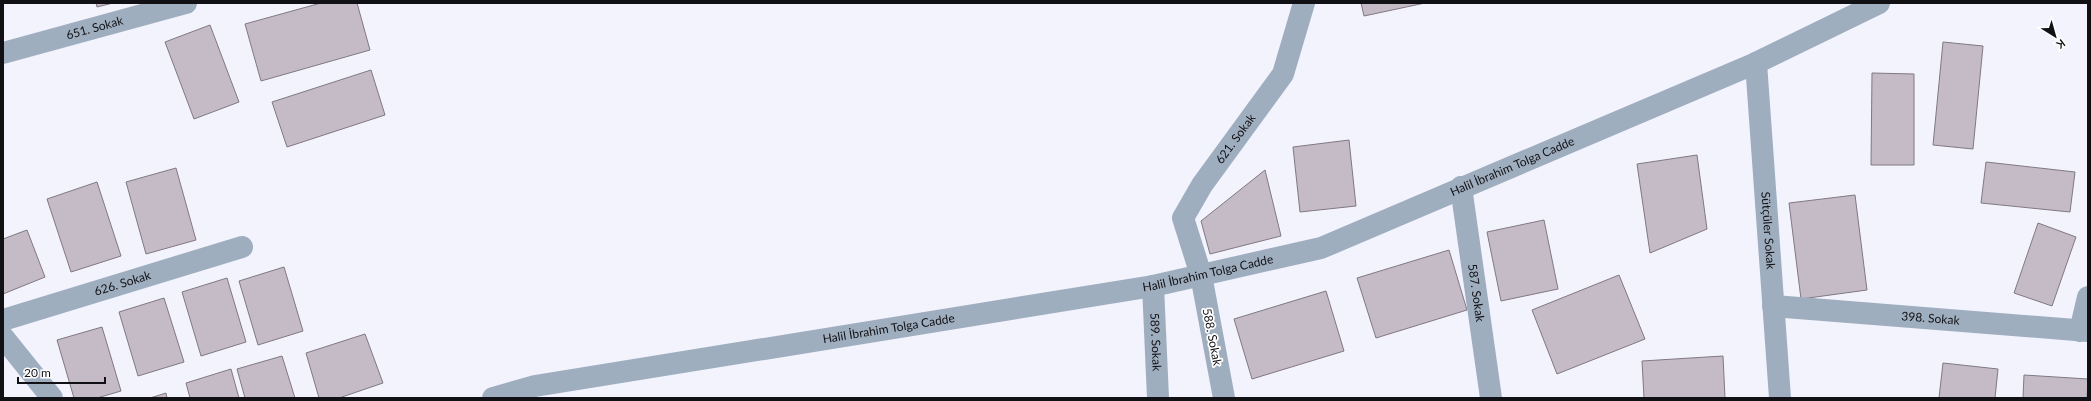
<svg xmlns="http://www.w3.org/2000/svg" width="2091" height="401" font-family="Lato,sans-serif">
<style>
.building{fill:#c4bbc6;stroke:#807882}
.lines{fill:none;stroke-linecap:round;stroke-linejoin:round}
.minor{stroke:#9faebf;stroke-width:22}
.tertiary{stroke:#9faebf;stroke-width:22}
.labels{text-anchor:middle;stroke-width:3.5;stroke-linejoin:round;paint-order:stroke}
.street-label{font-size:12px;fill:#111115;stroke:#fff}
</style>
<rect width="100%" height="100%" fill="#f3f3fe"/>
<g class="building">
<polygon points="96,3 113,3 97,7"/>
<polygon points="321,3 357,3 370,50 261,81 245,24"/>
<polygon points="1361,3 1425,3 1364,16"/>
<polygon points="210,25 239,102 194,119 165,42"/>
<polygon points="1943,42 1983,46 1973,149 1933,145"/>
<polygon points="371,70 385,115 287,147 272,102"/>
<polygon points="1872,73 1914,74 1914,165 1871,165"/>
<polygon points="1349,140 1356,206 1300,212 1293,147"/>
<polygon points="1697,155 1707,229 1650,253 1637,164"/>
<polygon points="1986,162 2075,172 2070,212 1981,203"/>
<polygon points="176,168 196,240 146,254 126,182"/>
<polygon points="1265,170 1281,236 1210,254 1201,221"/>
<polygon points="97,182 121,256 71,272 47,199"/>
<polygon points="1855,195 1867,290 1801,299 1789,203"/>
<polygon points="1544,220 1558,289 1501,301 1487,232"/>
<polygon points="2038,223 2076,237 2052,306 2014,293"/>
<polygon points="27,230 45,277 3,294 3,239"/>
<polygon points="1449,250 1467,310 1376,338 1357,278"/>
<polygon points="284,267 303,331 258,345 239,281"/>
<polygon points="1619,275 1645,339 1557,374 1532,310"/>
<polygon points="227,278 246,342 201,356 182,292"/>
<polygon points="1326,291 1344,351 1252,379 1234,319"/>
<polygon points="164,298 184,362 138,376 119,312"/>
<polygon points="102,327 121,391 97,398 74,398 57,340"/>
<polygon points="365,334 383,383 339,398 319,398 306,353"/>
<polygon points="282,356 295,398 245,398 237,369"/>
<polygon points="1723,356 1725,398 1644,398 1642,361"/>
<polygon points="1943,363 1998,369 1995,398 1939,398"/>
<polygon points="231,369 239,398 190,398 186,383"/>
<polygon points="2024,375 2088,379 2087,398 2023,398"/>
<polygon points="166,393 167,398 150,398"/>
</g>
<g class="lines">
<g class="minor">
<path id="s1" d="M 3,53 L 186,3"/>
<path id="s2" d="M 1756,63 L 1780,398"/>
<path id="s3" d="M 1461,187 L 1491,398"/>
<path id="s4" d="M 1153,286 L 1158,398"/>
<path id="s5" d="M 1773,306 L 2088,331"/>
<path id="s6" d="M 3,320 L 242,247"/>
<polyline points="2080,331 2088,297"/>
<polyline points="3,337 52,398"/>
<path id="s7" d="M 1224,398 L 1201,275 L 1183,218 L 1202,185 L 1283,74 L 1304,3"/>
</g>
<path class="tertiary" id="s8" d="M 493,398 L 535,386 L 1153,286 L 1321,248 L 1756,63 L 1879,3"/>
</g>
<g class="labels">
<g class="street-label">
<text dy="4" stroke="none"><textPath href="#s1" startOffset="95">651. Sokak</textPath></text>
<text dy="4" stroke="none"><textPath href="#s7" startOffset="280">621. Sokak</textPath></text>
<text dy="4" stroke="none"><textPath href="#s8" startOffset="1050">Halil İbrahim Tolga Cadde</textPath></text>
<text dy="4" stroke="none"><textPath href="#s2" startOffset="168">Sütçüler Sokak</textPath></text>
<text dy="4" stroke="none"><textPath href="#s8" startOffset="726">Halil İbrahim Tolga Cadde</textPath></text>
<text dy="4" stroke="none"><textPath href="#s6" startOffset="125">626. Sokak</textPath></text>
<text dy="4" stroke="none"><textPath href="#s3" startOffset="107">587. Sokak</textPath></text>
<text dy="4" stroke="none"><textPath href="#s5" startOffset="158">398. Sokak</textPath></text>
<text dy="4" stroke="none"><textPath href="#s8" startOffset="402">Halil İbrahim Tolga Cadde</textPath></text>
<text transform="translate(1212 337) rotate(79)" y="4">588. Sokak</text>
<text dy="4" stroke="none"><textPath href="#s4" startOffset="56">589. Sokak</textPath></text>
</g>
</g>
<rect width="2091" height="401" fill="none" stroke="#111115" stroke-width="8"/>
<g transform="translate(2055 36) rotate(143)" stroke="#ffffff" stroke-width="3" paint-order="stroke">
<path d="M0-3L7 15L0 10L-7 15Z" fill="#111115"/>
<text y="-6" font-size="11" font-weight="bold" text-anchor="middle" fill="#111115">K</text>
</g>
<path d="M18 377v6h87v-6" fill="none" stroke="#111115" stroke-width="2"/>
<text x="24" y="377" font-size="12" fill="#111115" stroke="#ffffff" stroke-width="3" paint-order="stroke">20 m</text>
</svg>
